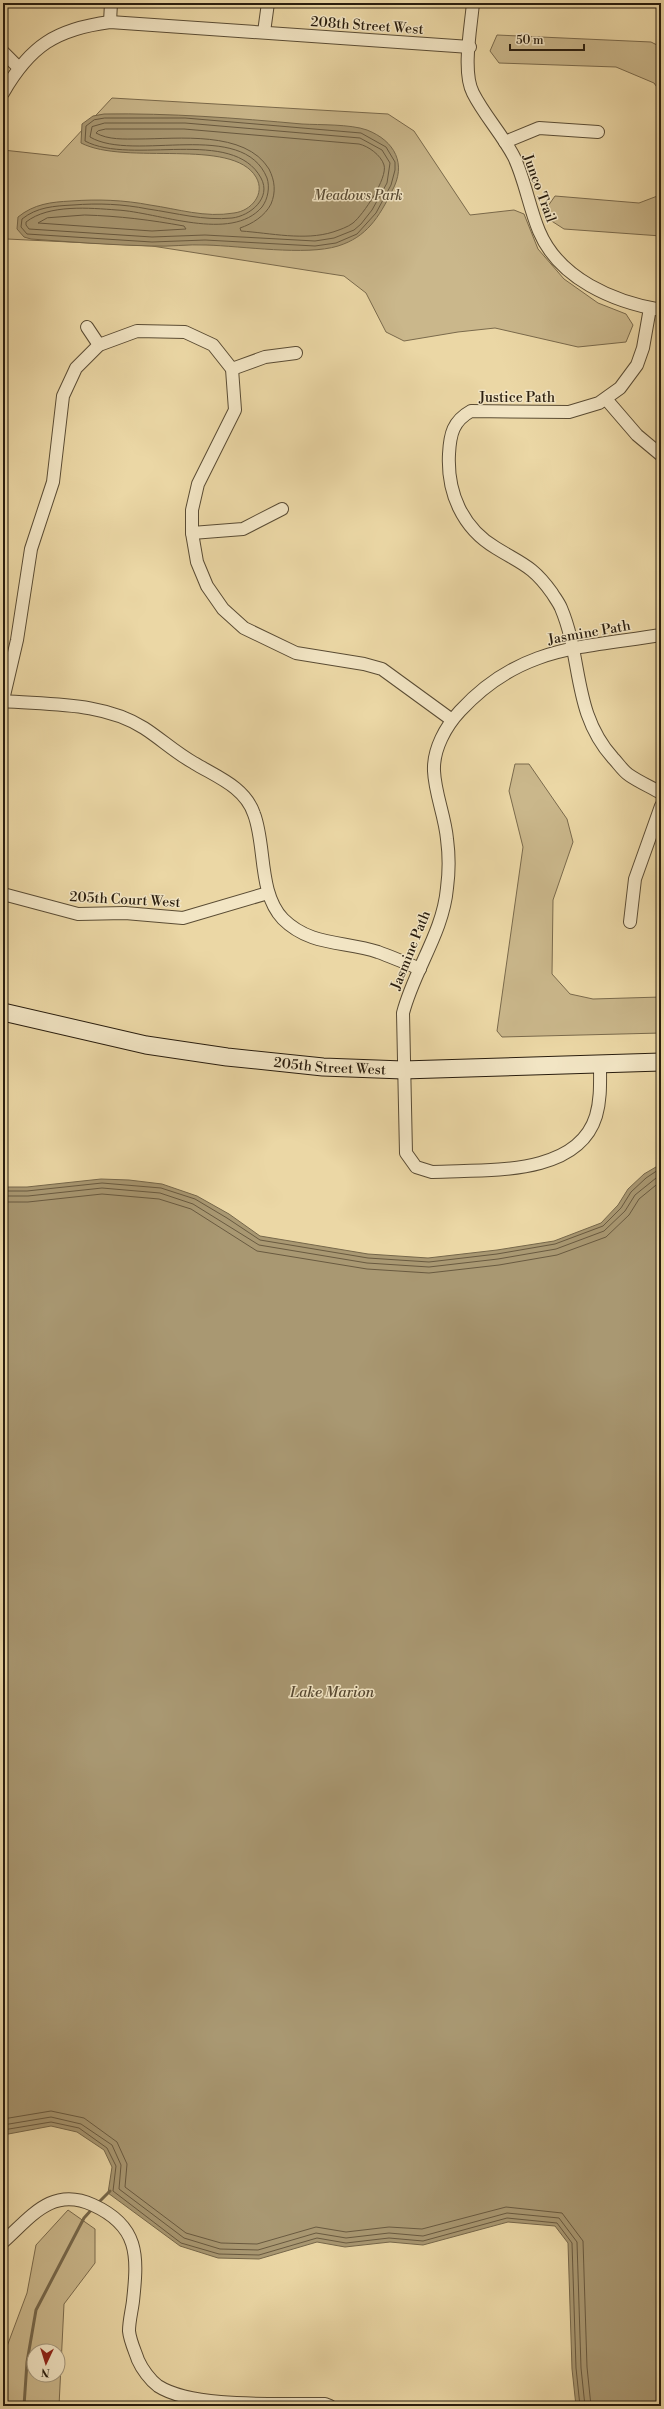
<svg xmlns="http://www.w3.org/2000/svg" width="664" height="2409" font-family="'Libre Bodoni',serif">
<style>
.green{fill:#cab78b;stroke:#7a6a4c;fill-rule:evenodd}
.water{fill:#a99872;stroke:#76674a}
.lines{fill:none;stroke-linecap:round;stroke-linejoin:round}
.shore{stroke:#695a40;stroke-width:1}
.stream{stroke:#76674a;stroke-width:3}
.street-casing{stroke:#5a4c34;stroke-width:14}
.secondary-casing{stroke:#291d0e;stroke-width:19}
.street{stroke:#f2e5c4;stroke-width:12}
.secondary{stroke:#f2e5c4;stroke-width:17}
.labels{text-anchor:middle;stroke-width:3;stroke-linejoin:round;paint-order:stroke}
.street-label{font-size:14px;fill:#291d0e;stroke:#f2e5c4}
.park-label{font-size:14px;font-style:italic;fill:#594b34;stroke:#f2e5c4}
.water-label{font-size:15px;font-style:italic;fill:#564831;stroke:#f2e5c4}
</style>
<rect width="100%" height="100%" fill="#ebd7a5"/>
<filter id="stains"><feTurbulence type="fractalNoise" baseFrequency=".005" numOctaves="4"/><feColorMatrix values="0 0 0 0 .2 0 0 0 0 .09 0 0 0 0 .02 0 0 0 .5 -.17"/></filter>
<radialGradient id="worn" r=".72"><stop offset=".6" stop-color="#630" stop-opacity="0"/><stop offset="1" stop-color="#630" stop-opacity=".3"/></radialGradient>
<g class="green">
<polygon points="497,35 651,42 661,47 661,93 654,83 616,67 499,63 490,51"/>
<polygon points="112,98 388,114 414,131 470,215 514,210 524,214 538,249 564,279 598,303 626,314 633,325 626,342 578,347 495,328 458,332 404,341 386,332 366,293 344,276 152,246 7,239 3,275 3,150 58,156"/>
<polygon points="661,192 661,236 564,229 550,220 548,206 555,196 639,203 660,195"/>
<polygon points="515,764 529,764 567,819 573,842 553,900 552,974 570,994 593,999 661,997 661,1033 502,1037 497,1031 523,847 509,791"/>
<path d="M 68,2210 L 95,2229 L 95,2263 L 64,2304 L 59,2406 L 3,2406 L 3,2357 L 27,2293 L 36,2245 ZM 34,2351 L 58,2351 L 58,2375 L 34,2375 Z"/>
</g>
<g class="water">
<path d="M 104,114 C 170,113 236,118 302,124 C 320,125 350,124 367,130 C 395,141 407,164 392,191 C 379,217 367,237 338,246 C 306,256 242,246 206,245 C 188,244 170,247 151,246 C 111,245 71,242 31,239 L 24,237 L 17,229 L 18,217 C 34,204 51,202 71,201 C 98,199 124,200 150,205 C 178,209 205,218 234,213 C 251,211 266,194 256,177 C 232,137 126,166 81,143 L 82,124 L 93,116 Z"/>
<polygon points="661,1164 661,2406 576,2406 572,2369 568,2243 555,2226 508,2222 423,2245 390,2242 345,2247 317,2242 259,2259 218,2258 180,2246 108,2193 112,2167 104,2150 77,2132 51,2126 3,2135 3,1187 27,1187 101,1179 129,1180 162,1184 197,1196 229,1214 260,1236 368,1254 428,1258 497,1250 554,1241 601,1223 618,1205 628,1189 644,1174"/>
</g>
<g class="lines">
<g class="shore">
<path d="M 105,118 L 185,118 L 361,133 L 386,147 L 395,162 L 395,170 L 391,185 L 376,213 L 357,234 L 336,243 L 315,246 L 205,240 L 152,242 L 27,234 L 21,227 L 22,219 C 37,207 54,206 73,205 C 98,203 123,204 148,209 C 176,213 204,221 232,218 C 250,216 272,198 261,178 C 233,126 132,166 85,141 L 86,126 L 94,120 Z"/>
<path d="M 105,123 L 185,123 L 360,138 L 382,150 L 390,163 L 387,183 L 372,210 L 361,224 L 354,230 L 334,238 L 315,241 L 205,235 L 152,237 L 29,229 L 26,225 L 26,222 C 49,204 90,208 117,210 C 158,212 231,243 262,207 C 268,199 270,187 267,178 C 243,118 134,163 90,137 L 92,127 Z"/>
<path d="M 106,129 L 184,129 L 359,144 C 368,146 381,155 384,165 C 388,178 363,215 353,223 C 348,227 339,230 333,232 C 305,241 270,233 241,231 L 240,228 C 252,224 265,216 271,204 C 276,192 275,181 269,169 C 245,130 178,139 138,139 C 125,139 108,140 96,133 L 98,131 Z"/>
<path d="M 85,215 C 119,216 151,220 184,226 L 186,229 L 152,231 L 38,223 L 47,218 Z"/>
<polyline points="3,1191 27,1191 102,1183 161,1188 195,1199 227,1218 260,1240 368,1258 429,1262 497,1254 555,1244 603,1226 621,1208 631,1192 646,1178 661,1168"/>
<polyline points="3,1196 28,1196 102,1188 160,1193 193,1204 259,1245 367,1263 429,1267 498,1259 556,1249 604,1231 625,1211 635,1195 661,1174"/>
<polyline points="3,1202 28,1202 102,1194 159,1199 191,1209 257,1251 367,1269 429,1273 499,1265 557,1255 606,1237 629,1215 639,1199 661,1181"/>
<polyline points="3,2119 51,2111 84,2118 117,2142 127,2164 125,2187 186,2233 221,2243 257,2244 316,2227 346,2232 389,2227 422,2229 506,2207 562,2213 583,2241 587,2367 591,2406"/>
<polyline points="3,2125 51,2117 81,2124 112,2145 121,2165 119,2189 184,2238 220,2249 258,2250 316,2233 346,2238 389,2233 423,2236 507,2213 559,2218 577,2242 581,2368 585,2406"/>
<polyline points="3,2130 51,2122 79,2128 107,2148 116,2166 113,2191 181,2243 219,2254 259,2255 317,2238 346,2243 389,2238 423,2241 507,2218 557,2223 572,2243 576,2368 580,2406"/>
</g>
<g class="stream">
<polyline points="97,2204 110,2191"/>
<polyline points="24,2406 27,2362 36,2310 84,2218 93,2208"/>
</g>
<g class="street-casing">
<g id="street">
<path d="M 473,3 C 471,27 462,72 473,93 C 484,115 502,134 514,157 C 525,180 529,207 539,231 C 559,279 614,302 661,310"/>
<polyline points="110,22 111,3"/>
<polyline points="264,32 268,3"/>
<polyline points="3,52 18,67"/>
<path d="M 3,93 C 30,46 56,29 110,22 L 470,47"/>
<polyline points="505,142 539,128 598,132"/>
<path d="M 650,308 L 643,348 L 637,365 L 620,388 L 599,403 L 569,412 L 471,411 C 453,421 450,434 449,454 C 447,492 462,528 496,548 C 522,564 533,566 552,593 C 555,598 559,603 561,608 C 583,660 572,712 613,758 C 618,763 623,771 629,775 C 639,782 651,787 661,793"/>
<polyline points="87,327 99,345"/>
<polyline points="232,369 265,357 296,353"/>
<polyline points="606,399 637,435 661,455"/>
<polyline points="192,533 243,529 282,509"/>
<polyline points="3,700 17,640 31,549 53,482 63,396 76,368 99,345 137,331 185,332 213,345 232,369 235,410 198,484 192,510 192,533 197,562 207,586 223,609 244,628 296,653 364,664 382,669 452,720"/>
<path d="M 3,701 C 50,705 103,702 144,728 C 161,739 176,753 194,763 C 217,777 245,787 254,814 C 266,845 258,893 283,919 C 310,946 344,941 378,952 C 392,957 406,963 420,969"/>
<polyline points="3,894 78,914 125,913 183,918 268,893"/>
<polyline points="630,922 635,879 661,806"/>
<path d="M 600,1064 C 600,1082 601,1099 596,1116 C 577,1178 483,1169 432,1172 L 416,1167 L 406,1153 L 403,1013 C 414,970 443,933 447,888 C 449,873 449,854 447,839 C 445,816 435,794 434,771 C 433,749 446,726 460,711 C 520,646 580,648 661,635"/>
<path d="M 3,2242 C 31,2217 52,2186 93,2205 C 139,2226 138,2255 133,2301 C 132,2310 129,2321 129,2331 C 130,2341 135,2351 138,2360 C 142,2369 150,2380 158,2386 C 194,2409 281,2403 325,2404 L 330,2406"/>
</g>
</g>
<g class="secondary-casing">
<g id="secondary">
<path id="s1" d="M 3,1012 L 146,1045 L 227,1057 L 323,1067 L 403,1070 L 661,1062"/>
</g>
</g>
<use href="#street" class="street"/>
<use href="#secondary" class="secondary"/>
</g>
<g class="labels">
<g class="street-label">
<text transform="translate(367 25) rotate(4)" y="5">208th Street West</text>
<text transform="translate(540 188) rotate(70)" y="5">Junco Trail</text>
<text x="517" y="402">Justice Path</text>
<text transform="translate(589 632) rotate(-10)" y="5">Jasmine Path</text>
<text transform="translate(125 899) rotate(3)" y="5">205th Court West</text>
<text transform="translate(410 950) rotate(-68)" y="5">Jasmine Path</text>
<text dy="5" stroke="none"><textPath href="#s1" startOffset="332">205th Street West</textPath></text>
</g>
<g class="park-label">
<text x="358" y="200">Meadows Park</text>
</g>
<g class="water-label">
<text x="332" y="1697">Lake Marion</text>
</g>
</g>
<rect width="664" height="2409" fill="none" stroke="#ebd7a5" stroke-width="16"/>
<rect x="4" y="4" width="656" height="2401" fill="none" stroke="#291d0e" stroke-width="2"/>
<rect x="8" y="8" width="648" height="2393" fill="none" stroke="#291d0e"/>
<g transform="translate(46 2363) rotate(184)"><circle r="19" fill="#f2e5c4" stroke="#a2957b"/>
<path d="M0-3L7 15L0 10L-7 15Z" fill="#8f2418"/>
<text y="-6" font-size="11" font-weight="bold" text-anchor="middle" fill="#291d0e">N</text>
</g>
<path d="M510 44v6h74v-6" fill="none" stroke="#291d0e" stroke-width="2"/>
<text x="516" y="44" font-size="12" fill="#291d0e" stroke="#f2e5c4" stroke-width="3" paint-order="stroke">50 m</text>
<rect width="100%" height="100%" filter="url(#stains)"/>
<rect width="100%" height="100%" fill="url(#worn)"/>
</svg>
